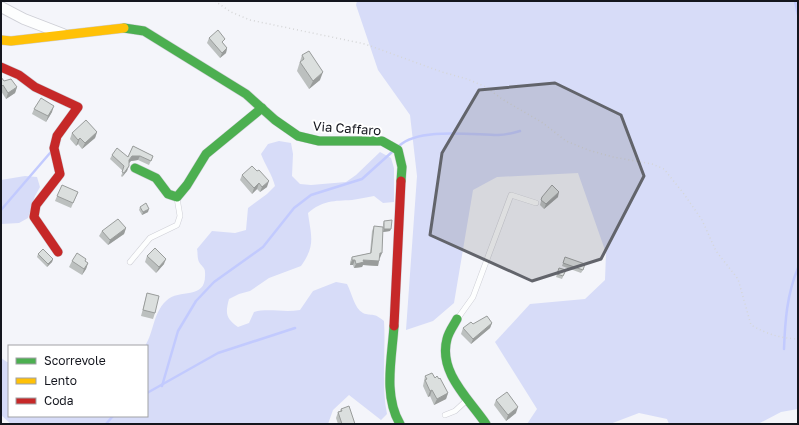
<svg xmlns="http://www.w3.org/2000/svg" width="799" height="425" font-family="'Golos Text',sans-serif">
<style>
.green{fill:#d7dcf8}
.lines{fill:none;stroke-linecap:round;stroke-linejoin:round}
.stream{stroke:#c2cafe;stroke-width:2.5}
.lane-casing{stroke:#cecfd6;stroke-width:6}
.street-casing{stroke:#cecfd6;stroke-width:12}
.fast-casing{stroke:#cecfd6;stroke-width:10}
.slow-casing{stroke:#cecfd6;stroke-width:10}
.jam-casing{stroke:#cecfd6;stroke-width:10}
.path{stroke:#d5d6d7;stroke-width:1.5;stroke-dasharray:1 3;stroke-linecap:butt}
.lane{stroke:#fdfefe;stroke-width:5}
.street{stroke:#fdfefe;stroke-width:10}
.fast{stroke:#4caf50;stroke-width:9}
.slow{stroke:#ffc107;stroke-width:9}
.jam{stroke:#c62828;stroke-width:9}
.wall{fill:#bcc0bf}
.shaded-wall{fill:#999c9b}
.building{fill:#dbdfde;stroke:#999c9b}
.marked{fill:#62646b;fill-opacity:0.2;stroke:#62646b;stroke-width:3;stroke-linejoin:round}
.labels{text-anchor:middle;stroke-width:4;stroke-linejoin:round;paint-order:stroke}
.street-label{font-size:13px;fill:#14161e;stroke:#fff}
</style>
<rect width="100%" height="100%" fill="#f4f5fa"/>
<g class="green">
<polygon points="357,1 798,1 798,409 781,412 758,424 669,424 667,419 639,413 610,424 527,424 537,409 495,342 530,304 585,299 605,280 606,253 578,173 497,177 473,190 454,303 433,321 406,330 417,176 410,115 378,70 356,5"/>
<path d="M 279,141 L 291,143 L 293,154 L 292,176 L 300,184 L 311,185 L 346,182 L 356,175 L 380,152 L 391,158 L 394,168 L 394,202 L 383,203 L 374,196 C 367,197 360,199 352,200 C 334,201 323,200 308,213 C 311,236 316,245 301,266 L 269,278 L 250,291 L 239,294 L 229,299 C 225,314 226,318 238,327 L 249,323 L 254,312 C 269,308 284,313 300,310 L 313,291 L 336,282 L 347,284 C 352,293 354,308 363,313 C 372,317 372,311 384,321 C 386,352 381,384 387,414 L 381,420 L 349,395 L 333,410 L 328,424 L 11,424 L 1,415 L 1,358 L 7,362 L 9,362 L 9,416 L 147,416 L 147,346 L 145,346 C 154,332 153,313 166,301 C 180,287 207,302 205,272 C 205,267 201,266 199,262 C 197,258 198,253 197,249 L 212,231 L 235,233 L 246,230 L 248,208 L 267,194 L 275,186 C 272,174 265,165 261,154 L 268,144 Z"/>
<polygon points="25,176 37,177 40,187 35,196 28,218 19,223 1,224 1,180"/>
</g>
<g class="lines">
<g class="stream">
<polyline points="795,1 798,15"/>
<path d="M 399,146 C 419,127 473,135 498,135 C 505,135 513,133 520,131"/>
<polyline points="1,210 50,153"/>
<path d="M 784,349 C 785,321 787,294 798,268"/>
<polyline points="162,386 178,331 196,301 214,282 263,247 294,208 311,195 362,179 392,152"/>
<polyline points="147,393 218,353 295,328"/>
<polyline points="106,424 113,416"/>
</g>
<g class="lane-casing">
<g id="lane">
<polyline points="130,262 150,238 177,225 180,216 177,198"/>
<polyline points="458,318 473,297 511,195 536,203"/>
<polyline points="445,415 455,411 467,400"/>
</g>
</g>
<g class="street-casing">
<polyline id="street" points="1,7 24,19 63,34"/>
</g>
<g class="fast-casing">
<g id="fast">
<polyline points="124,28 144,31 246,94 275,120 298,136 319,141 382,141 398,150 402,167 401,181"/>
<polyline points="135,168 156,178 168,194 177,197 187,185 206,154 262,108"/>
<path d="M 457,319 C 454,325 449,331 447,339 C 438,372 469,399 486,424"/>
<path d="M 394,326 C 392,358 383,395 400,424"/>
</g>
</g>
<g class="slow-casing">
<polyline id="slow" points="1,40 11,41 124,28"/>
</g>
<g class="jam-casing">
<g id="jam">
<polyline points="1,67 19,75 35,87 78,107 57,136 54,148 60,174 36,205 34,217 58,252"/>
<polyline points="394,326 401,181"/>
</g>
</g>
<path class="path" d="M 215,1 L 231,12 L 250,20 L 365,44 L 442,72 L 467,79 L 486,87 L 502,99 L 543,123 L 566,141 L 588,150 L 613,157 L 652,164 L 664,169 L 684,194 L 702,220 L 716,251 L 738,279 L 751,325 C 767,334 779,338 798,339"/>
<use href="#lane" class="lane"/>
<use href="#street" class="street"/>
<use href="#fast" class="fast"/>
<use href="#slow" class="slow"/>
<use href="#jam" class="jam"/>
</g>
<g class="wall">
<polygon points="209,38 223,43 227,48 226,53 220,58 207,43"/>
<polygon points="302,55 320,80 309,89 297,71"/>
<polygon points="1,77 4,81 17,87 15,93 6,99 1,91"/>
<polygon points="34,109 52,112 46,122 32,114"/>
<polygon points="97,132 95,138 82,149 78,144 76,146 70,139 72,133"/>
<polygon points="133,146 153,156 149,165 138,160 131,161 129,163 127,171 122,177 121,176 123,171 110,159 112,155 128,157"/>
<polygon points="242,175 267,187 260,192 257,189 252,194 240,180"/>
<polygon points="78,192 71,208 55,201 57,196"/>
<polygon points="542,197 558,197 544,209 540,205"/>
<polygon points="140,207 148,212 142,215 139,210"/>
<polygon points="384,221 390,231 383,232 383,224"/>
<polygon points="374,226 380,258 379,258 378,266 363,265 362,267 354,268 353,265 350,265 350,262 352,257 370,253 372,231"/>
<polygon points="126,228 124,234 108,245 99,236 102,231"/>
<polygon points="38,254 53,259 52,262 47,267 37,257"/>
<polygon points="147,256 164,264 156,273 145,262"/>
<polygon points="565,257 583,270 581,273 562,266"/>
<polygon points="86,259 85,261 88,263 86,269 82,275 69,267 72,261"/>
<polygon points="559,268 566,270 562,279 556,277"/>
<polygon points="147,293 155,313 153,319 141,316"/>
<polygon points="492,323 490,328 471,344 461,334 463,328 473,324"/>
<polygon points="425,376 448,393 446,399 434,405 430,396 428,397 423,386"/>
<polygon points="496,400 516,413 506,421 494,405"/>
<polygon points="341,409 355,424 338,424 336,418 338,412 340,411"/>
</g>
<g class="shaded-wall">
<polygon points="110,1 128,1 127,2"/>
<polygon points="227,48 226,53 220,58 222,53"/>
<polygon points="323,72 320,80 309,89 313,81"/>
<polygon points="17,87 15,93 6,99 8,93"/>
<polygon points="54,106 52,112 46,122 48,116"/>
<polygon points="97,132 95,138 82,149 85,143"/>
<polygon points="80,138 78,144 76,146 78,140"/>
<polygon points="132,156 140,156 138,160 131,161 127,165 129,160"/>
<polygon points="129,166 127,171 122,177 124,173"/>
<polygon points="269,181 267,187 260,192 262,187"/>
<polygon points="259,183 257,189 252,194 254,188"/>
<polygon points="559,192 558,197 544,209 546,204"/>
<polygon points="149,209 148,212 142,215 143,212"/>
<polygon points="126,228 124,234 108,245 110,240"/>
<polygon points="384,229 391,229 390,231 383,232"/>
<polygon points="380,253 382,253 380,258 378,258"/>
<polygon points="53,259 52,262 47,267 48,264"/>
<polygon points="166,259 164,264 156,273 159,267"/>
<polygon points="352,260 355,260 353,265 350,265"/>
<polygon points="363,260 379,261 378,266 363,265 362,267 354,268 356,264"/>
<polygon points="88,263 86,269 82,275 84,269"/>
<polygon points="492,323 490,328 471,344 473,339"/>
<polygon points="432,390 430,396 428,397 430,391"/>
<polygon points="448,393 446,399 434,405 437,399"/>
<polygon points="518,407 516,413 506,421 508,415"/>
</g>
<g class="building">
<polygon points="218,30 225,39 222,42 227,48 222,53 209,38"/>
<polygon points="309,51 323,72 313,81 300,62 304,59 302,55"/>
<polygon points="1,77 4,81 11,79 17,87 8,93 3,85 1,87"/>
<polygon points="41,98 54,106 48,116 34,109"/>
<polygon points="86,120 97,132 85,143 80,138 78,140 72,133"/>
<polygon points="133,146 153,156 151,161 140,156 132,156 129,160 129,166 124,173 122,172 124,166 112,155 117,148 128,157"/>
<polygon points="252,166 257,171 259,170 269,181 262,187 259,183 254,188 242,175"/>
<polygon points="62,185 78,192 73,203 57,196"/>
<polygon points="552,185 559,192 546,204 541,200 542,197"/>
<polygon points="146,203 149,209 143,212 140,207"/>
<polygon points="118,219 126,228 110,240 102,231"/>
<polygon points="392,220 391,229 384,229 384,221"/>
<polygon points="374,226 383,227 382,253 380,253 379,261 363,260 364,262 356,264 355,260 352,260 352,257 371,253"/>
<polygon points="155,248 166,259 159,267 147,256"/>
<polygon points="43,249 53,259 48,264 38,254"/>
<polygon points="77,253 86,259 85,261 88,263 84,269 72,261"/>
<polygon points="565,257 585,264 583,270 563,263"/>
<polygon points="559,268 566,270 563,276 557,274"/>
<polygon points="147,293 159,296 155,313 143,310"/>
<polygon points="487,316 492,323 473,339 463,328 471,322 473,324"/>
<polygon points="432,373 435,378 437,376 439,379 440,378 448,393 437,399 432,390 430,391 425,380 427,379 425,376"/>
<polygon points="507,392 518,407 508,415 496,400"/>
<polygon points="349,406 355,424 342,424 338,412 342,411 341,409"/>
</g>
<path class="marked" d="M 555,83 L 621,115 L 644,176 L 601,259 L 532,281 L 430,235 L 442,153 L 479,90 Z"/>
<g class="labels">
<g class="street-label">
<text transform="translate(347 128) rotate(4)" y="5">Via Caffaro</text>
</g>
</g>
<rect width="799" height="425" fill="none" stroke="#14161e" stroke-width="4"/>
<rect x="8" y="345" width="140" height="72" fill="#ffffff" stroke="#a1a2a5"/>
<rect x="16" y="358" width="20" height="6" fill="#4caf50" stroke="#a1a2a5"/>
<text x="44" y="365" font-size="12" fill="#14161e">Scorrevole</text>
<rect x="16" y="378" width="20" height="6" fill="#ffc107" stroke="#a1a2a5"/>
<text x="44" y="385" font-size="12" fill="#14161e">Lento</text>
<rect x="16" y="398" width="20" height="6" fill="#c62828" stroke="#a1a2a5"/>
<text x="44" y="405" font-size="12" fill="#14161e">Coda</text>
</svg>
